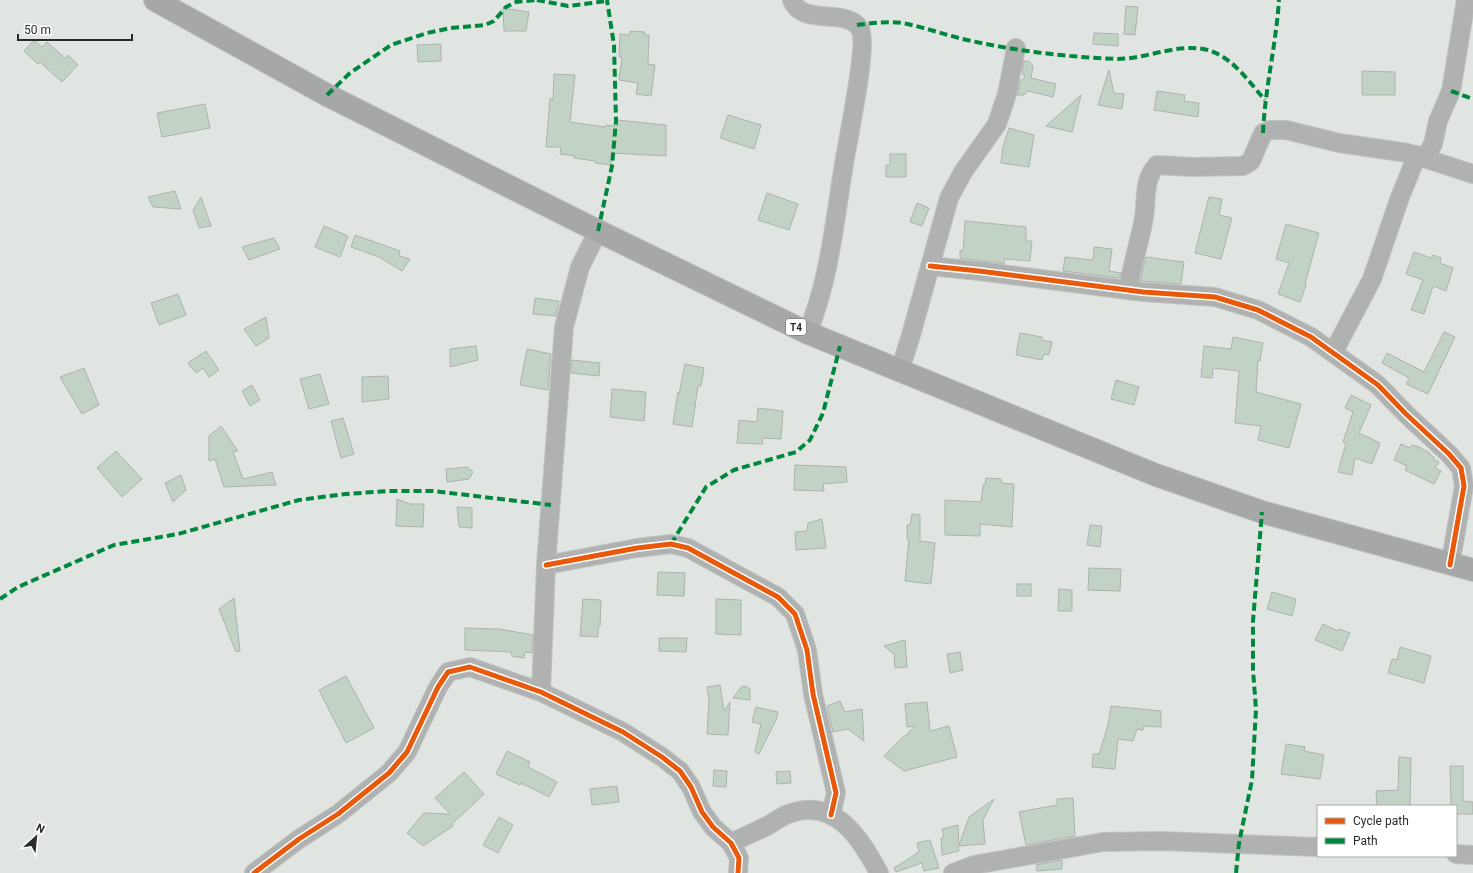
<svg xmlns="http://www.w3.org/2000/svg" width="1473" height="873" font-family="Roboto,sans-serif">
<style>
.building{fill:#c2d2c4;stroke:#aeb2af}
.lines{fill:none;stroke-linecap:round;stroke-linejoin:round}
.minor-casing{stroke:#c0c3c1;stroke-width:20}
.trunk-casing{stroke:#c0c3c1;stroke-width:24}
.minor{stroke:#b0b2b1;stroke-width:18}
.trunk{stroke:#a6a8a7;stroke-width:22}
.quiet{stroke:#00873e;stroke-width:4;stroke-dasharray:8 4;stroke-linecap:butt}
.cycleway-casing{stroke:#fff;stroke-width:8}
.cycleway{stroke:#e8590c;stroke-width:5}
.labels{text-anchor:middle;stroke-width:3;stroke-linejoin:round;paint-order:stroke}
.shield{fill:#fff;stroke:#686b68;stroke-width:1}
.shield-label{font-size:10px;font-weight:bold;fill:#282b28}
</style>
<rect width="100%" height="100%" fill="#e0e5e1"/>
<g class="building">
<polygon points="1126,6 1138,7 1135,35 1124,34"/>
<polygon points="503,8 529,12 526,31 504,31"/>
<polygon points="630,31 645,32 644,35 649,35 648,64 655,65 651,96 636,94 638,83 619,80 622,57 619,57 620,34 630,35"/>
<polygon points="1094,33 1118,34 1118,46 1093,44"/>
<polygon points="34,40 42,47 47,42 65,58 68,55 78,65 62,82 40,62 38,64 24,51"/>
<polygon points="441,44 441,61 418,62 417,45"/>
<polygon points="1024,61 1029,61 1033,66 1031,78 1056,84 1053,97 1028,91 1024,95 1017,95 1020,81 1025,77 1022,73"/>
<polygon points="1109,70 1114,93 1124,94 1122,109 1098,105"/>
<polygon points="1362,71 1395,72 1395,95 1362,95"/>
<polygon points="554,74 575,75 570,122 605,127 606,125 617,126 617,120 666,125 666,156 612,153 611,165 595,163 595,161 574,158 575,156 560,154 561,147 546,147 550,98 553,101"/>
<polygon points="1157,91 1185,95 1184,101 1199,103 1198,117 1154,110"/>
<polygon points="1081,95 1072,132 1046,126"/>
<polygon points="205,104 210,128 162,137 157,113"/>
<polygon points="728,115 761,125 754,149 720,138"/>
<polygon points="1009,128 1034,135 1029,167 1001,163 1003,147"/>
<polygon points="890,154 906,154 906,177 886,177 886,165 890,165"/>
<polygon points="175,191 181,209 153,207 148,197"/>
<polygon points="767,193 798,204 789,230 758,220"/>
<polygon points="201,197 211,226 199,228 193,210"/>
<polygon points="1209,197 1222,199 1219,215 1232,218 1221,259 1195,253"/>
<polygon points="917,203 929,208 922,226 910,222"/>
<polygon points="965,221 1026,227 1026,241 1032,241 1030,261 1004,259 1004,264 960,258 960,250 963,251"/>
<polygon points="1286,224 1319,233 1305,284 1306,285 1300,302 1278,294 1289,263 1276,259"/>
<polygon points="324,226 348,236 340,257 315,247"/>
<polygon points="355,235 400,251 399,256 410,259 402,271 379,257 351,247"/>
<polygon points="274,238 280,249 249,260 242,247"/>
<polygon points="1094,247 1112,249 1109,271 1121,273 1119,278 1063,271 1065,257 1093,260"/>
<polygon points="1414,252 1431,258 1433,255 1441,258 1440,262 1442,264 1453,268 1446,291 1433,286 1424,314 1411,310 1423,280 1406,274"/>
<polygon points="1146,257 1184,262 1181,284 1140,281"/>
<polygon points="178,294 186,315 159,325 151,303"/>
<polygon points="535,298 559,301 556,316 533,314"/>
<polygon points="266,317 269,338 256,346 244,329"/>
<polygon points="1444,332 1455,337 1428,394 1406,384 1409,378 1382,363 1387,353 1424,372"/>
<polygon points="1020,333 1042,337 1042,340 1052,342 1049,355 1044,354 1042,360 1016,355"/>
<polygon points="1233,337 1263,343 1260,361 1258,360 1256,392 1301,404 1289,448 1258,440 1261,426 1235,423 1239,371 1213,368 1212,378 1201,377 1204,346 1231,349"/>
<polygon points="476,346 478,360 450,367 450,349"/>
<polygon points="527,349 551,354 548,390 520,385"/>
<polygon points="206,351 219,370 209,377 203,368 196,373 188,363"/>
<polygon points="572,360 600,363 599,376 571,373"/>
<polygon points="685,364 704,368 701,386 698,386 692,427 673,424 678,392 679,394"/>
<polygon points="84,368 99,405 82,414 60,377"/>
<polygon points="320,374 329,404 309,409 300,379"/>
<polygon points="388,376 389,399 362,402 362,377"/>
<polygon points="1116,380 1139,387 1134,405 1111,399"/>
<polygon points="252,385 260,400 250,406 242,391"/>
<polygon points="612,389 646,392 644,421 610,417"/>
<polygon points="1351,395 1371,405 1359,433 1380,443 1372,464 1355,458 1352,475 1338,472 1346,443 1343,442 1353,412 1345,408"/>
<polygon points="758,408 783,411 781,439 762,438 763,444 737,443 739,420 757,422"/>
<polygon points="343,418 354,454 341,458 331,421"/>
<polygon points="221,426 238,451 233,452 243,479 272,472 276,485 224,487 215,459 209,461 209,436"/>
<polygon points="1401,444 1410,448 1412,445 1419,447 1430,453 1429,454 1434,457 1433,459 1439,462 1435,468 1441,471 1434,484 1405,470 1407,466 1394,460"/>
<polygon points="116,451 142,479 122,497 97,468"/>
<polygon points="795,465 846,467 847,482 823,484 824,491 794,490"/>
<polygon points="468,467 473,472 469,479 447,482 446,469"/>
<polygon points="181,475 186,490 173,502 165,483"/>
<polygon points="986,478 1001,479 1001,483 1014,484 1012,527 980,524 980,536 945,535 945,500 981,502 983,485 985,485"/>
<polygon points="397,499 410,504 424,504 423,527 396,526"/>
<polygon points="457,507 472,508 472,528 459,527"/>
<polygon points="912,514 920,515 920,541 935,543 931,584 905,581 909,539 907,539 907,525 910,525"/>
<polygon points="822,519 826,548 796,550 795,532 807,531 808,523"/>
<polygon points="1090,525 1102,526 1100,547 1087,545"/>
<polygon points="1089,568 1121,569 1120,591 1088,590"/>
<polygon points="658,572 685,573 684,596 657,595"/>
<rect x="1017" y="584" width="14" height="12"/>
<polygon points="1059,589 1072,590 1072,611 1058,611"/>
<polygon points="1272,592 1296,599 1292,616 1267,609"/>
<polygon points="234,598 240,651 236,652 219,609"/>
<polygon points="583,599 601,600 600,626 598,626 598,637 580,636"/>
<polygon points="716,599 741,600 741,635 716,634"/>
<polygon points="1323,624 1338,631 1339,629 1350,633 1342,651 1315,640"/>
<polygon points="465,628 499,629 533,635 532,653 525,652 524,658 512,656 511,652 465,650"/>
<polygon points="659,638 687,638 686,652 659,651"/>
<polygon points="905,640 907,667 895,668 894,654 884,646"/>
<polygon points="1400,647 1431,656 1424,683 1388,673 1392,659 1397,660"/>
<polygon points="960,652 963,670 950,673 947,654"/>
<polygon points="346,676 374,728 346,743 319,690"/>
<polygon points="720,685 724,711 730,702 728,735 707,734 709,699 707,687"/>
<polygon points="742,686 748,687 750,690 750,700 733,698"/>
<polygon points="840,701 845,712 862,709 864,741 848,729 833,732 827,706"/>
<polygon points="927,702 930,731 949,726 957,757 904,771 884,756 904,736 908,735 908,733 915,726 907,727 905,704"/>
<polygon points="1111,706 1161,711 1161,727 1144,726 1143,730 1137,729 1133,741 1118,739 1115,769 1092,767 1093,754 1099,754 1108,725"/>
<polygon points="756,707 778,712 776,720 759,754 755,752 761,724 752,722"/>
<polygon points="1286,744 1305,747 1304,751 1324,755 1320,779 1281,774"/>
<polygon points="507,751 530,762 528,767 557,782 549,797 521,783 520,785 496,774"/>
<polygon points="1399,757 1411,758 1410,806 1377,806 1376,791 1398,790"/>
<polygon points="1450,766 1463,766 1463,801 1473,802 1473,814 1456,814 1456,806 1451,806"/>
<polygon points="714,770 727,771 726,787 713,786"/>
<polygon points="790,771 791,783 777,784 776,772"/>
<polygon points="464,772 484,794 452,824 453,826 423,846 407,833 424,813 450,814 435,798"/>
<polygon points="617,786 619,802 592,805 590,789"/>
<polygon points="1073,798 1075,836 1026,845 1019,812 1057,805 1057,799"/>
<polygon points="994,799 983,820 985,844 958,846 959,851 942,855 941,838 944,837 942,829 958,825 959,845 969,817"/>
<polygon points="499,817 513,825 498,853 483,845"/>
<polygon points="930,840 939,868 924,871 922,863 896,872 894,868 919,852 917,843"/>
<polygon points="1062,860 1062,869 1037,871 1036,865"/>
</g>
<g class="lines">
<g class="minor-casing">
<g id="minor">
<path d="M 792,0 C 802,27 848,7 860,29 C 869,44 846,147 843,170 C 837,207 833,244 824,281 C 820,298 814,316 808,333"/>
<polyline points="1425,158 1433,144 1438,121 1451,91 1466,0"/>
<polyline points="930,266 979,271 1143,292 1215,297 1258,310 1311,337 1378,385 1406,414 1449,454 1461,468 1464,486 1450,565"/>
<path d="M 1128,289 C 1132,265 1140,241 1144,217 C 1147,198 1143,180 1157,165 L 1192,167 L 1243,166 L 1251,161 L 1263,133 L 1270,130 L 1286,130 L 1339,143 L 1408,153 L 1473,174"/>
<polyline points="1333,353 1372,279 1399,200 1417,155"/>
<polyline points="900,370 911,335 949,198 963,172 997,124 1007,94 1016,48"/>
<polyline points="546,565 637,548 671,544 688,548 778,597 795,614 807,650 813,694 836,793 831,815"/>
<polyline points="541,692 546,565 564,327 580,267 598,231"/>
<path d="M 731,843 C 743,837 755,832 767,826 C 774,822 781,817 788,814 C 835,796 861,839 879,873"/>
<polyline points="1456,854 1473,855"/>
<polyline points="254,873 299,839 338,814 389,773 407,752 438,687 448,672 470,667 541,692 623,732 662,757 680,771 691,787 702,812 713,827 731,843 739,858 738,873"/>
<polyline points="953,873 974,865 1103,842 1161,841 1318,847"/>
</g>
</g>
<g class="trunk-casing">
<polyline id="trunk" points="155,0 327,95 598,231 808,333 1156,475 1262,512 1473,570"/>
</g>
<use href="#minor" class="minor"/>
<use href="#trunk" class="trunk"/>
<g class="quiet">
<polyline points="537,0 568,6 607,1"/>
<path d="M 857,25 C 872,23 887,21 902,23 C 924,27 945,35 967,40 C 1016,51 1067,57 1117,59 C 1145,59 1175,44 1203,49 C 1231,54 1248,81 1265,100"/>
<polyline points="1451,91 1473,99"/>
<polyline points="327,95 350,73 391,45 427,33 451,28 485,25 494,21 506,7 516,2 536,0"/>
<path d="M 1263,133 C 1265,88 1276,45 1279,0"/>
<polyline points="598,231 612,166 616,121 614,45 607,0"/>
<polyline points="671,544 706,487 734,470 796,452 810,440 823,413 840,346"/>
<polyline points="0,599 18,587 114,545 178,534 299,500 346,494 388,491 433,491 551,505"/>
<polyline points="1236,873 1239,843 1252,780 1256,709 1253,670 1253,621 1262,512"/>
</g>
<g class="cycleway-casing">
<g id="cycleway">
<polyline points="930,266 979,271 1143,292 1215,297 1258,310 1311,337 1378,385 1406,414 1449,454 1461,468 1464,486 1450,565"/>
<polyline points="546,565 637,548 671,544 688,548 778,597 795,614 807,650 813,694 836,793 831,815"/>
<polyline points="254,873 299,839 338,814 389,773 407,752 438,687 448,672 470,667 541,692 623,732 662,757 680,771 691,787 702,812 713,827 731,843 739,858 738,873"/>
</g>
</g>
<use href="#cycleway" class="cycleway"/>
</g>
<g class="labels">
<rect class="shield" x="786" y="319" width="20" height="16" rx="3"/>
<g class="shield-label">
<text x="796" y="331">T4</text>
</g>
</g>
<rect x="1317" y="805" width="140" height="52" fill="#ffffff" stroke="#a9aaa9"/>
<rect x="1325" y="818" width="20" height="6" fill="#e8590c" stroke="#a9aaa9"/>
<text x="1353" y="825" font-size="12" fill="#282b28">Cycle path</text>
<rect x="1325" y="838" width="20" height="6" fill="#00873e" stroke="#a9aaa9"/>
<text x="1353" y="845" font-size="12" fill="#282b28">Path</text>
<g transform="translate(36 837) rotate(27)" stroke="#ffffff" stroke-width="3" paint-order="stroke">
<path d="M0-3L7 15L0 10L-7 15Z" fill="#282b28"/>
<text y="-6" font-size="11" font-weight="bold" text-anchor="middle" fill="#282b28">N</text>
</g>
<path d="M18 34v6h114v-6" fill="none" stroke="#282b28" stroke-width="2"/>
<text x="24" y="34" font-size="12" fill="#282b28" stroke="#ffffff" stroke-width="3" paint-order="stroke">50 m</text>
</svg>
